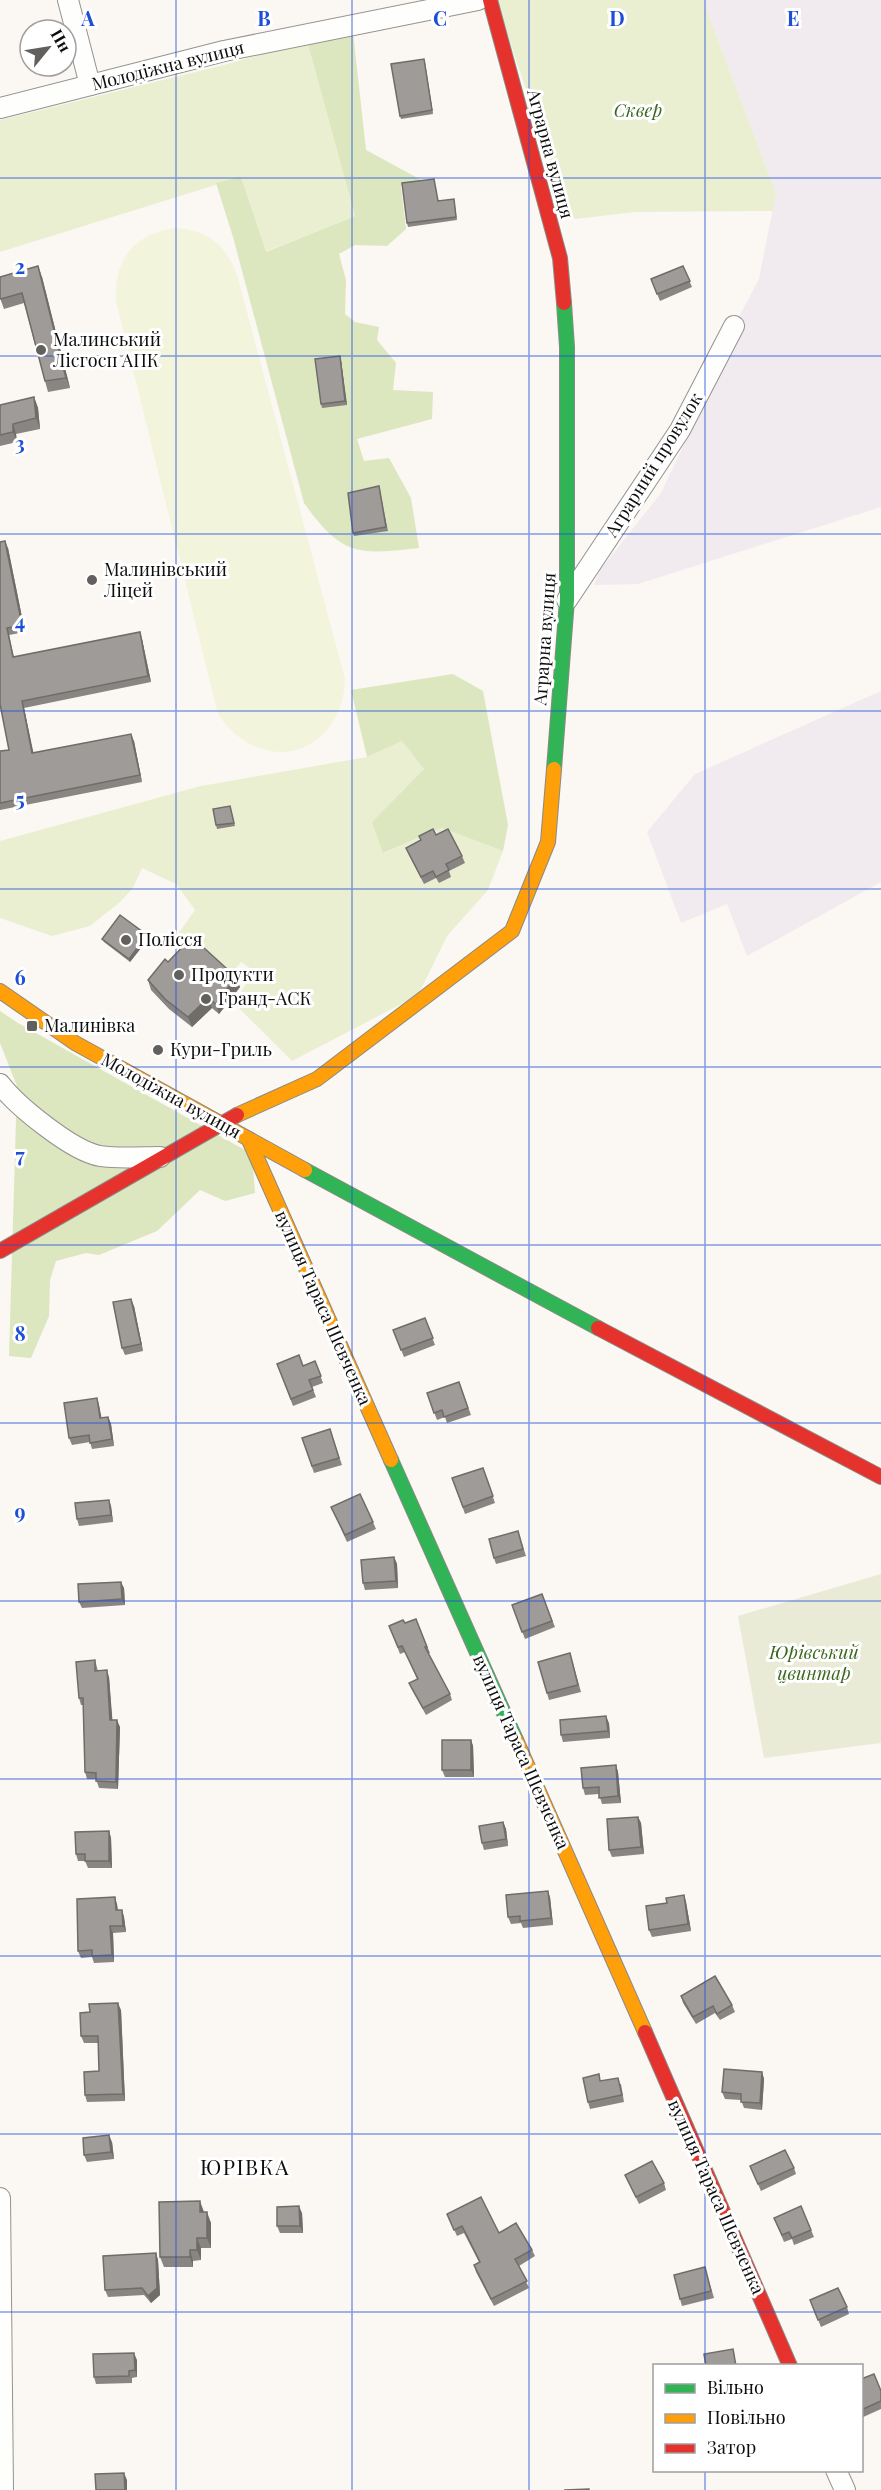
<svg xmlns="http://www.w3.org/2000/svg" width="881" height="2490" font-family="'Playfair Display',serif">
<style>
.industrial{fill:#f1ebef}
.green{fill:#eaefd2}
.forest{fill:#dce7c0}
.cemetery{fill:#eaebd6}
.pitch{fill:#f2f4db}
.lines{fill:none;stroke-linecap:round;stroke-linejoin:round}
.street-casing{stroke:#959391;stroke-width:22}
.fast-casing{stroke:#8b8a87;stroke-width:16}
.slow-casing{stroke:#8b8a87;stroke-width:16}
.jam-casing{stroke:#8b8a87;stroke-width:16}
.street{stroke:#fefefd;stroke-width:20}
.fast{stroke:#30b455;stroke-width:14}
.slow{stroke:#ff9f0a;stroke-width:14}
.jam{stroke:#e5322d;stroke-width:14}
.wall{fill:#888583}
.shaded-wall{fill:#6f6c6a}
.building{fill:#9e9b98;stroke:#6f6c6a;stroke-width:1.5}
.grid{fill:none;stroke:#1d4ed8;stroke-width:1.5;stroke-opacity:0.55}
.poi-dot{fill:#61605e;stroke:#fff;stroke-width:2}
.labels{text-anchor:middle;stroke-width:6;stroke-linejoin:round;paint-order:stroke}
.street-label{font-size:18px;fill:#0e0e0e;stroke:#fff}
.park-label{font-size:18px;font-style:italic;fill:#3b661d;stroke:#fff}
.poi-label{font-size:18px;fill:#0e0e0e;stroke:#fff;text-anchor:start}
.quarter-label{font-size:21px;letter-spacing:1.5px;fill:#0e0e0e;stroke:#fff}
.grid-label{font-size:20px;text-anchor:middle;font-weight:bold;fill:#1d4ed8;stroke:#fff;stroke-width:6;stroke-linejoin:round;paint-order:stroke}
</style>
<rect width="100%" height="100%" fill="#fbf7f2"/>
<g class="industrial">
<polygon points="703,0 881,0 881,507 638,584 594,585 600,570 661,493 694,423 734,326 759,279 776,193"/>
<polygon points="881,691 881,882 747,956 727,904 681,923 647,832 695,774"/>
</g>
<g class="green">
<polygon points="496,0 703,0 776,193 773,211 635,212 575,219 566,209"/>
<polygon points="307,41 355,216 265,252 241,177 0,252 0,120 224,65"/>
<polygon points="402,741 424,769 372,822 384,853 442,828 503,851 488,890 447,936 420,991 407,1001 292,1061 234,1003 254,971 241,962 230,976 190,938 166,951 195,910 176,884 142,868 133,888 120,902 90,926 52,936 0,918 0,841 201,786 367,757"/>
</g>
<g class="forest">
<path d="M 353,32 L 366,150 L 425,182 L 401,186 L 406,229 L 387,246 L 355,245 L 339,254 L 346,280 L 345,314 L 355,322 L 379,327 L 377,340 L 396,363 L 393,390 L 433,392 L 432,419 L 357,439 L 364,461 L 389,458 L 411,498 L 419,548 C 357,555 342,556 304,503 L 233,237 L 216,183 L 241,177 L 266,252 L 355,216 L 307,41 Z"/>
<polygon points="453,674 483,691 508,825 503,851 442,828 383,853 372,822 424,769 402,741 367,757 351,690"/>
<polygon points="0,1011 18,1023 252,1154 255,1193 225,1201 200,1190 157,1231 99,1255 86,1253 56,1261 50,1280 49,1316 31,1358 9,1356 17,1086 0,1043"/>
</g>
<polygon class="cemetery" points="881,1574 881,1743 764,1758 738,1616"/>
<path class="pitch" d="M 174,228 C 207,230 225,243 237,275 L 345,679 C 342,756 261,779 218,714 L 116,301 C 114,260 133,235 174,228 Z"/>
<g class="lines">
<g class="street-casing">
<g id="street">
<polyline points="68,0 90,85"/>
<polyline points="0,108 224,51 478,0"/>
<polyline points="567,600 680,430 734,326"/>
<path d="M 0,1084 C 17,1106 72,1151 100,1156 C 119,1159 141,1157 160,1157"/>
<polyline points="0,2198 3,2490"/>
<polyline points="836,2470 845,2490"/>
</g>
</g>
<g class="fast-casing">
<g id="fast">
<polyline points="554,769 567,600 567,347 564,303"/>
<polyline points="305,1170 598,1328"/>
<polyline points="391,1460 516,1740"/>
</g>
</g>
<g class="slow-casing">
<g id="slow">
<polyline points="0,991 75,1043 305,1170"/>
<polyline points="237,1115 317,1079 512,931 548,842 554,769"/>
<polyline points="249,1140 391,1460"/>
<polyline points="516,1740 645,2032"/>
</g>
</g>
<g class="jam-casing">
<g id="jam">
<polyline points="490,0 560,258 564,303"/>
<polyline points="0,1251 237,1115"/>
<polyline points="598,1328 881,1477"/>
<polyline points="645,2032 790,2366"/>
</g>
</g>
<use href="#street" class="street"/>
<use href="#fast" class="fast"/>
<use href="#slow" class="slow"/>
<use href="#jam" class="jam"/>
</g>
<g class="wall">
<polygon points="424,59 433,114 401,119 400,116"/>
<polygon points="434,179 438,201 454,199 457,220 408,227 407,223"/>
<polygon points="683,266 692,287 660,301 651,279"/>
<polygon points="42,277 70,388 48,392 45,381 24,303 4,309 0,298"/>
<polygon points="340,356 341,360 347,405 322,408 321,404"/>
<polygon points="34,397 38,408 40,429 16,434 17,442 0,446 0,405"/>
<polygon points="379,486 388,531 354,536 353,533"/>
<polygon points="8,548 25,632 9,635 14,657 142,639 151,682 24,708 33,753 134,741 142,782 0,810 0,751 9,750 0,704"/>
<polygon points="231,809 235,826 217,829 216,825"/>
<polygon points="436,835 462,856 465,863 449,871 451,877 439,883 436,878 424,884 409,855 406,848"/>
<polygon points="102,939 148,939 130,962 104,942"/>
<polygon points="168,962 240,987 219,1014 212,1008 192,1027 169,1009 151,990 148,980"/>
<polygon points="134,1306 143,1351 125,1355 122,1348"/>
<polygon points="425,1318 435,1345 404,1357 393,1330"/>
<polygon points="315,1361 323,1383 312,1387 316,1397 293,1406 277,1364 303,1366"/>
<polygon points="459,1382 471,1415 447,1423 445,1417 437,1420 427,1393"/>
<polygon points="97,1398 99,1405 101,1418 108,1417 111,1424 114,1446 92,1449 90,1442 72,1445 69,1438"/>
<polygon points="330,1429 342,1465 314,1473 302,1438"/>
<polygon points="483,1468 495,1503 465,1514 452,1478"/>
<polygon points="111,1506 113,1522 79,1526 77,1519"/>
<polygon points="331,1507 373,1522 376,1529 347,1542"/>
<polygon points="518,1531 526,1556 496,1564 494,1558"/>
<polygon points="394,1557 397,1564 398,1588 365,1590 363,1583"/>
<polygon points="124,1588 125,1605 82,1608 79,1602"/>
<polygon points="542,1594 555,1627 525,1639 512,1605"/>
<polygon points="416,1619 430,1653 428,1654 450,1694 452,1700 426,1715 412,1690 409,1683 417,1679 405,1652 400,1654 389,1626 405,1623"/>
<polygon points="95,1660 98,1671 109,1677 112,1720 120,1727 118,1789 99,1788 96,1779 87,1779 85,1772 83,1705 81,1705 79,1698"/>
<polygon points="572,1660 581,1692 549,1700 547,1693"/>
<polygon points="609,1723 610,1738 563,1742 561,1735"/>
<polygon points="471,1740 473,1746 474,1777 445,1777 442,1770"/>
<polygon points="616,1765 618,1772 621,1803 602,1804 599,1794 585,1795 583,1788"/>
<polygon points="638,1817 641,1823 644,1854 612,1857 609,1850"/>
<polygon points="503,1822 506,1829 508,1846 484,1850 482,1843"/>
<polygon points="109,1831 111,1838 112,1868 88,1868 85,1861 78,1861 76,1854"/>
<polygon points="684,1895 686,1902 691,1931 652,1937 649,1930 667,1903"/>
<polygon points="550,1897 553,1925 523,1928 521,1923 511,1924 508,1917"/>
<polygon points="117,1904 118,1910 122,1910 124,1917 126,1932 113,1933 114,1962 94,1963 92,1957 81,1958 78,1951"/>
<polygon points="681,1996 732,2005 735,2012 720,2020 715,2013 696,2024 683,2003"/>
<polygon points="121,2010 125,2101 87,2102 85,2095 99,2071 98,2043 84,2043 81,2036"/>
<polygon points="762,2072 764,2079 762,2110 744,2108 741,2100 725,2099 722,2092"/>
<polygon points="601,2081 621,2084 624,2102 590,2109 588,2102"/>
<polygon points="112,2142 114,2159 87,2162 84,2155"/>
<polygon points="750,2166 794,2168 796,2174 761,2191"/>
<polygon points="625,2175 664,2183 666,2190 639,2204"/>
<polygon points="204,2212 211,2223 211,2248 201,2248 201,2260 193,2261 193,2267 164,2267 160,2257"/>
<polygon points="302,2213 303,2233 280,2233 277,2226"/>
<polygon points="447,2214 499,2233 532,2250 535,2256 519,2266 529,2288 494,2306 476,2272 474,2265 479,2262 464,2233 457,2236"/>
<polygon points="774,2218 811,2230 814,2237 794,2245 792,2239 784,2242"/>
<polygon points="156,2253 158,2260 160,2295 151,2303 144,2295 108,2297 105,2290"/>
<polygon points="707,2274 714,2298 682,2306 680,2299"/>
<polygon points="810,2300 847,2307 849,2314 821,2327"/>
<polygon points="137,2360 137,2377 132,2378 132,2383 96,2384 94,2377"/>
<polygon points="861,2379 881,2391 881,2409 861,2418"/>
</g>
<g class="shaded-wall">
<polygon points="424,59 425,62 433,114 432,110"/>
<polygon points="38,266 42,277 70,388 66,378"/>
<polygon points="340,356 341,360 347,405 345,401"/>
<polygon points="34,397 38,408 40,429 36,418"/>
<polygon points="13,424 16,434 17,442 13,432"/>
<polygon points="5,541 8,548 25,632 22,625"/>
<polygon points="140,632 142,639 151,682 148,676"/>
<polygon points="22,701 24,708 35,760 32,753"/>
<polygon points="131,734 134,741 142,782 140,775"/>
<polygon points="147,935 148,939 130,962 129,959"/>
<polygon points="236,977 240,987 219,1014 216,1004"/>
<polygon points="208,998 212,1008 192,1027 188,1017"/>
<polygon points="131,1299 134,1306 143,1351 141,1344"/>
<polygon points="97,1398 99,1405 103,1425 100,1418"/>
<polygon points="108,1417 111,1424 114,1446 112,1439"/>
<polygon points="109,1500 111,1506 113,1522 111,1515"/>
<polygon points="394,1557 397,1564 398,1588 396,1581"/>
<polygon points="121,1582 124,1588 125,1605 122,1599"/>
<polygon points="107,1670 109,1677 113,1727 110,1720"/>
<polygon points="606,1716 609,1723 610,1738 608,1731"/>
<polygon points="117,1720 120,1727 118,1789 116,1782"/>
<polygon points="471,1740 473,1746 474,1777 471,1770"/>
<polygon points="616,1765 618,1772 621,1803 618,1796"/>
<polygon points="638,1817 641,1823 644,1854 641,1847"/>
<polygon points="503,1822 506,1829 508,1846 506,1839"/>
<polygon points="109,1831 111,1838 112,1868 109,1861"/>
<polygon points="548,1891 550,1897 553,1925 551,1918"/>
<polygon points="684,1895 686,1902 691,1931 688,1924"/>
<polygon points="115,1897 117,1904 118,1917 116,1910"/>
<polygon points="122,1910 124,1917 126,1932 123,1926"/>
<polygon points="110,1926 113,1933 114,1962 112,1955"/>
<polygon points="118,2003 121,2010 125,2101 123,2094"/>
<polygon points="762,2072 764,2079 762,2110 760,2103"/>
<polygon points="109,2135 112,2142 114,2159 111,2152"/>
<polygon points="200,2201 204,2212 204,2223 200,2212"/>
<polygon points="299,2206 302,2213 303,2233 300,2226"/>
<polygon points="207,2212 211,2223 211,2248 207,2238"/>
<polygon points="197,2238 201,2248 201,2260 197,2250"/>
<polygon points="190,2250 193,2261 193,2267 190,2257"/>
<polygon points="156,2253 158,2260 160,2295 151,2303 148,2296"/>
<polygon points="134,2353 137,2360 137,2377 135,2370"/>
<polygon points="124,2473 127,2480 127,2490 125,2490"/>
</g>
<g class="building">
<polygon points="424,59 432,110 400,116 391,64"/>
<polygon points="434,179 438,201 454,199 456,217 407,223 402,183"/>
<polygon points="38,266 66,378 45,381 22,293 1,299 0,298 0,277"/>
<polygon points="683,266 690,281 657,294 651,279"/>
<polygon points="340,356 345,401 321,404 315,359"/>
<polygon points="34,397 36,418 13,424 13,432 0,435 0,405"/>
<polygon points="379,486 386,527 353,533 348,493"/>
<polygon points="5,541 22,625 7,628 13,657 140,632 148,676 22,701 32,753 131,734 140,775 0,803 0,751 9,750 0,704 0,542"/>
<polygon points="230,806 234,823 216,825 213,809"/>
<polygon points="433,829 436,835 448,829 462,856 446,864 449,870 436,877 433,871 421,877 406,848 421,840 419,836"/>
<polygon points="120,915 147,935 129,959 102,939"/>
<polygon points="192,937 236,977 216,1004 208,998 188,1017 165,999 148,980 165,959 168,962"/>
<polygon points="131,1299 141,1344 122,1348 113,1302"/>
<polygon points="425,1318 433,1338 401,1350 393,1330"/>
<polygon points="299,1355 303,1366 315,1361 321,1376 309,1380 313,1390 291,1399 277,1364"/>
<polygon points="459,1382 468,1408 444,1417 442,1410 434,1413 427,1393"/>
<polygon points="97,1398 100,1418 108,1417 112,1439 90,1443 89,1435 69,1438 64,1403"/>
<polygon points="330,1429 339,1458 312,1466 302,1438"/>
<polygon points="483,1468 493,1496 463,1507 452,1478"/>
<polygon points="360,1494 373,1522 345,1535 331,1507"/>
<polygon points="109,1500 111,1515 77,1519 75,1503"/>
<polygon points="518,1531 523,1549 494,1558 489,1539"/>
<polygon points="394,1557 396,1581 363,1583 361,1560"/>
<polygon points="121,1582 122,1599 79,1602 78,1584"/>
<polygon points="542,1594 552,1621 522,1632 512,1605"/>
<polygon points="416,1619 427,1647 425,1647 450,1694 423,1708 409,1683 418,1679 402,1646 398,1647 389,1626 403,1620 405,1623"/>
<polygon points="570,1653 578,1685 547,1693 538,1662"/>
<polygon points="95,1660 95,1671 107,1670 110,1720 117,1720 116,1782 96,1781 96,1773 85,1772 83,1698 79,1698 76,1662"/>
<polygon points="606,1716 608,1731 561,1735 560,1720"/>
<rect x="442" y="1740" width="29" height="30"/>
<polygon points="616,1765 618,1796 599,1798 599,1787 583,1788 581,1768"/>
<polygon points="638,1817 641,1847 609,1850 607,1819"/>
<polygon points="503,1822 506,1839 482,1843 479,1826"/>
<polygon points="109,1831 109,1861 85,1861 85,1854 76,1854 75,1832"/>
<polygon points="548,1891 551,1918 520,1921 520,1916 508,1917 506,1895"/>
<polygon points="684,1895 688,1924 649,1930 646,1906 667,1903 666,1898"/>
<polygon points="115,1897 116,1910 122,1910 123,1926 110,1926 112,1955 92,1956 92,1950 78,1951 77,1899"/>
<polygon points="715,1976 732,2005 717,2014 713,2006 693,2017 681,1996"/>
<polygon points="118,2003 123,2094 85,2095 84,2072 99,2071 98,2036 81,2036 80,2013 90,2012 89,2004"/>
<polygon points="724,2069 762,2072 760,2103 741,2102 741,2094 722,2092"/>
<polygon points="599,2074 600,2081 618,2078 622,2095 588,2102 583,2078"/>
<polygon points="109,2135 111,2152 84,2155 83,2138"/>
<polygon points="785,2150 794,2168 758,2184 750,2166"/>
<polygon points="652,2161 664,2183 636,2197 625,2175"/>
<polygon points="481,2197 499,2233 516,2223 532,2250 515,2259 527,2281 491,2299 474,2265 480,2262 462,2226 454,2230 447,2214"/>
<polygon points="200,2201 200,2212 207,2212 207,2238 197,2238 197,2250 190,2250 190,2257 160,2257 159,2202"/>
<polygon points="299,2206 300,2226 277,2226 277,2207"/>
<polygon points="801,2206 811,2230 792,2238 789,2232 782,2235 774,2218"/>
<polygon points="156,2253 157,2288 148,2296 142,2288 105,2290 103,2256"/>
<polygon points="705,2267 711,2291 680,2299 674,2275"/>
<polygon points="838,2288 847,2307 818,2320 810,2300"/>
<polygon points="733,2349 736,2366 706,2366 704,2354"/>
<polygon points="134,2353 135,2370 129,2371 129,2376 94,2377 93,2354"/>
<polygon points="874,2374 881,2391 881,2401 861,2410 861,2379"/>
<polygon points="124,2473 125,2490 96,2490 95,2474"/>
<polygon points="589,2489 589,2490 564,2490"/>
</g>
<path class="grid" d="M 176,0 L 176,2490M 352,0 L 352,2490M 529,0 L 529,2490M 705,0 L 705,2366M 0,178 L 881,178M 0,356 L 881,356M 0,534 L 881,534M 0,711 L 881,711M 0,889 L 881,889M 0,1067 L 881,1067M 0,1245 L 881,1245M 0,1423 L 881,1423M 0,1601 L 881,1601M 0,1779 L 881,1779M 0,1956 L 881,1956M 0,2134 L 881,2134M 0,2312 L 881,2312M 705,2470 L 705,2490"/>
<g class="poi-dot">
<circle cx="41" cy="350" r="6"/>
<circle cx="92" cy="580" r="6"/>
<circle cx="126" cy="940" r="6"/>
<circle cx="179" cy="975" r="6"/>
<circle cx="206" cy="999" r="6"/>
<rect x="26" y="1020" width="12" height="12" rx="3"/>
<circle cx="158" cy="1050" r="6"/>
</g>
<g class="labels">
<g class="street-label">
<text transform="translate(168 66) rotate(-14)" y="6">Молодіжна вулиця</text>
<text transform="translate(550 154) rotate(75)" y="6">Аграрна вулиця</text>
<text transform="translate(654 465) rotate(-58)" y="6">Аграрний провулок</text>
<text transform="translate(545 639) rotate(-86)" y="6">Аграрна вулиця</text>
<text transform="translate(171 1096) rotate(29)" y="6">Молодіжна вулиця</text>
<text transform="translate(323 1308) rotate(66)" y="6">вулиця Тараса Шевченка</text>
<text transform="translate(521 1752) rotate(66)" y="6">вулиця Тараса Шевченка</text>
<text transform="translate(716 2197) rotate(66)" y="6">вулиця Тараса Шевченка</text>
</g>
<g class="park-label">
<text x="638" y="117">Сквер</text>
<text x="814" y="1659">Юрівський<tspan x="814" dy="21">цвинтар</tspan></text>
</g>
<g class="poi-label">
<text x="53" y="346">Малинський<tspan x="53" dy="21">Лісгосп АПК</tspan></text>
<text x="104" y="576">Малинівський<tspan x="104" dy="21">Ліцей</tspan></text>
<text x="138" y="946">Полісся</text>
<text x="191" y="981">Продукти</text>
<text x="218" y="1005">Гранд-АСК</text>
<text x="44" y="1032">Малинівка</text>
<text x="170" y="1056">Кури-Гриль</text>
</g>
<g class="quarter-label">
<text x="245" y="2175">ЮРІВКА</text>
</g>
</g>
<g class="grid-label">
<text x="88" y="26">A</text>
<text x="264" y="26">B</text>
<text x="440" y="26">C</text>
<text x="617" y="26">D</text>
<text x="793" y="26">E</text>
<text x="20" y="274">2</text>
<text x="20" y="451">3</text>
<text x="20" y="629">4</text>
<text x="20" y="807">5</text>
<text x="20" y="985">6</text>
<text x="20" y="1163">7</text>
<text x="20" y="1341">8</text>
<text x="20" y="1519">9</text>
</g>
<rect x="653" y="2364" width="210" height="108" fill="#ffffff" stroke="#9f9f9f" stroke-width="1.5"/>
<rect x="665" y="2384" width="30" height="9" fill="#30b455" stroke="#9f9f9f" stroke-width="1.5"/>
<text x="707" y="2394" font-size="18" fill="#0e0e0e">Вільно</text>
<rect x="665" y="2414" width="30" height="9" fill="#ff9f0a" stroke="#9f9f9f" stroke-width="1.5"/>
<text x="707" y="2424" font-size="18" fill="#0e0e0e">Повільно</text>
<rect x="665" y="2444" width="30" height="9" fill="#e5322d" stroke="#9f9f9f" stroke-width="1.5"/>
<text x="707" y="2454" font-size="18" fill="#0e0e0e">Затор</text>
<g transform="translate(48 48) rotate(60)"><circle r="28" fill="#ffffff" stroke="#9f9f9f" stroke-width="1.5"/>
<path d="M0-4.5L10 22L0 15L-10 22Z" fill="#61605e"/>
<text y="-9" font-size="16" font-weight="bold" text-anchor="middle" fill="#0e0e0e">Пн</text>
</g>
</svg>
